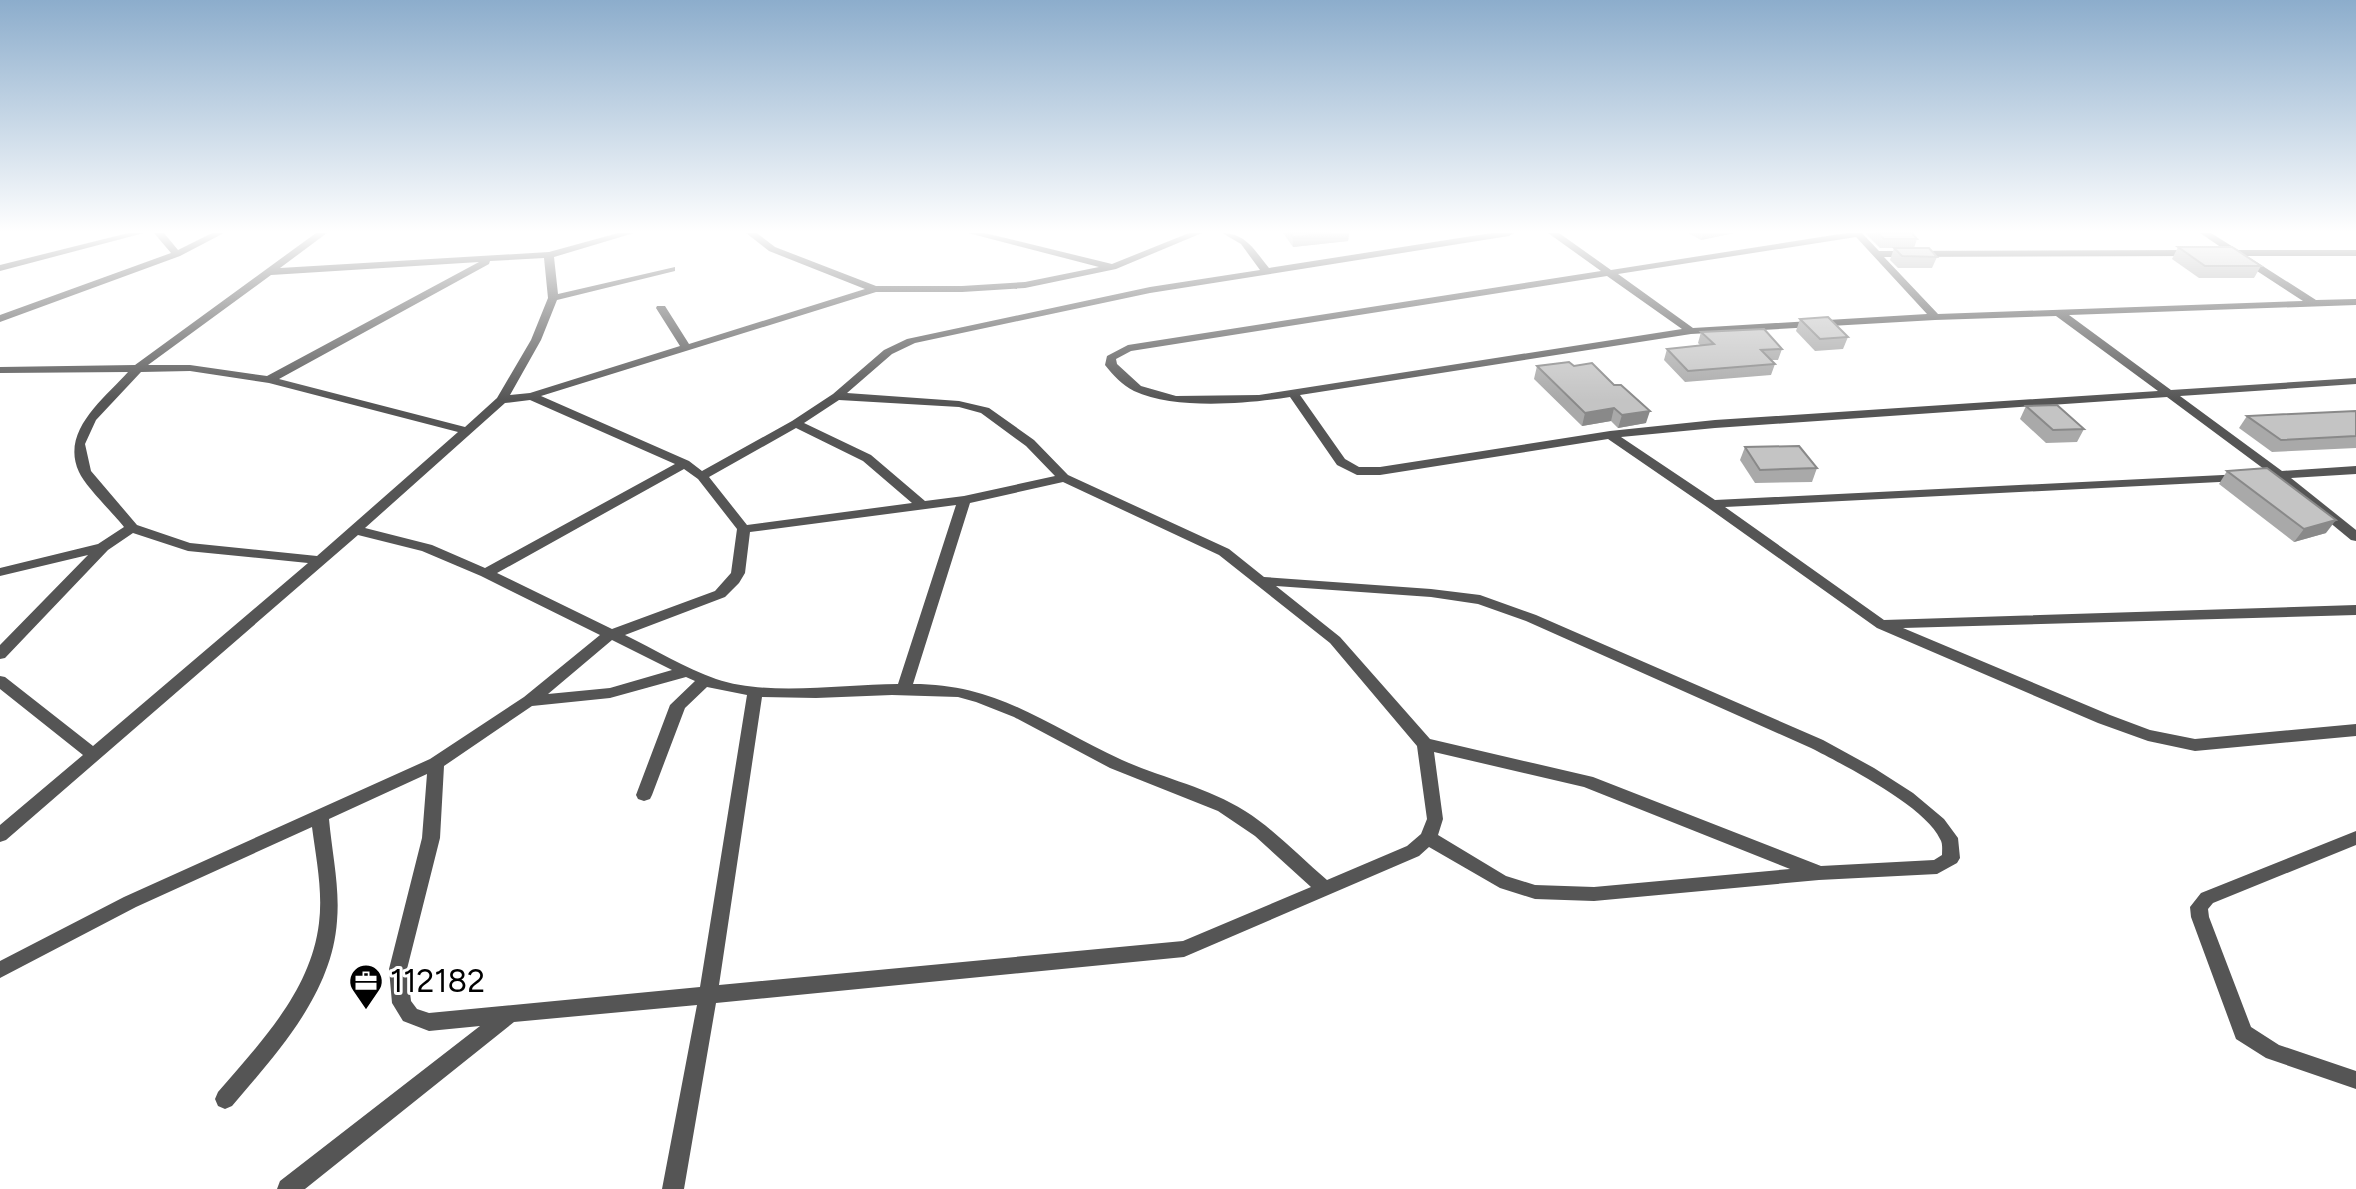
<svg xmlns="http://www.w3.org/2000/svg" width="2356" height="1189" font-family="Figtree,sans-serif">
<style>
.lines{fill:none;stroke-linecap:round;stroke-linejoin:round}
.minor{fill:#555;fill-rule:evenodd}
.wall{fill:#a9a9a9}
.shaded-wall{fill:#898989}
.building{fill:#c4c4c4;stroke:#898989;stroke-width:2}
.labels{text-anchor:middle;stroke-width:6;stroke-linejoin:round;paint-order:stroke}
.near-poi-label{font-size:32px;fill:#000;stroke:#fff;text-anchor:start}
</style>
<rect width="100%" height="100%" fill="#fff"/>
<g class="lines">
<g class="minor">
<polygon points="128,233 144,233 0,271 0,265"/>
<polygon points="154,233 164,233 178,250 212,233 224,233 180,256 0,322 0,315 171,253"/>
<path d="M 316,233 L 327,233 L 280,268 L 549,252 L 618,233 L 634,233 L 554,257 L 558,294 L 675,267 L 675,271 L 557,300 L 541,340 L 510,395 L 530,393 L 680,346 L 656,308 L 657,306 L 665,306 L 689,344 L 865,289 L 769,251 L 746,233 L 757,233 L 775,247 L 876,286 L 962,286 L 1025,282 L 1099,267 L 968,233 L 985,233 L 1112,264 L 1189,233 L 1202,233 L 1116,269 L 1025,288 L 962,292 L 876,292 L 541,396 L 689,461 L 702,471 L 792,421 L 833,394 L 884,350 L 907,339 L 1150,287 L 1260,270 L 1241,244 L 1222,233 C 1246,233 1255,251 1269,268 L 1491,233 L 1514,233 L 1509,236 L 1150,293 L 915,343 L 892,354 L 847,393 L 959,401 L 989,408 L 1034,440 L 1068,475 L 1229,549 L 1264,577 L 1431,589 L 1480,595 L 1536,615 L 1823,740 L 1874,768 L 1913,793 L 1944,819 L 1958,838 L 1960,858 L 1957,863 L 1937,874 L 1819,880 L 1594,901 L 1535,899 L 1500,888 L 1429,847 L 1419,856 L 1184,957 L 716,1003 L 684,1189 L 662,1189 L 697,1005 L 514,1022 L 305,1189 L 277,1189 L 280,1181 L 480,1026 L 429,1031 L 403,1021 L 392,1003 L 389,969 L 422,838 L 427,774 L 329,819 C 332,853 340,887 337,921 C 332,994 277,1053 232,1106 L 225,1109 L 218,1106 L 215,1099 L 218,1092 C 260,1043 311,991 319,923 C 323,891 316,858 312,827 L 136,907 L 0,978 L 0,961 L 124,897 L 430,759 L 524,697 L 600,635 L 481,576 L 422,551 L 358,535 L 6,840 L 0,842 L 0,825 L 83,755 L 0,689 L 0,676 L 5,677 L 93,746 L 308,563 L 188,551 L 133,533 L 108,550 L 5,658 L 0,659 L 0,645 L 88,555 L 0,576 L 0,568 L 98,544 L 124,527 C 114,514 85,486 79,472 C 60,431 104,399 128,372 L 0,373 L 0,367 L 135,365 ZM 544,258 L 548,298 L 531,340 L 497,398 L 465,427 L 279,379 L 489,264 L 490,261 ZM 479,262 L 267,376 L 190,365 L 148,365 L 271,275 ZM 190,371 L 269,383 L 458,432 L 317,556 L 190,543 L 137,525 L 91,471 L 85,444 L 96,420 L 141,372 ZM 530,400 L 675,464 L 485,568 L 432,545 L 365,528 L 505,403 ZM 839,400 L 959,407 L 981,413 L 1026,446 L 1055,476 L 964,496 L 925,501 L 871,455 L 804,423 ZM 796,428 L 863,461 L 912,503 L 747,525 L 709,477 ZM 684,469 L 698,479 L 737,529 L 731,573 L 715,591 L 612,629 L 497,573 ZM 1063,482 L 1219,555 L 1330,643 L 1417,746 L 1427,819 L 1421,834 L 1407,846 L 1327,880 C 1300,857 1275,830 1245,811 C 1207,787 1162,778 1122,760 C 1047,726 1000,684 913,684 L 970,503 ZM 956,505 L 898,684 C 843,684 769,697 716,679 C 685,668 654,649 625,635 L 725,597 L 739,583 L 745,573 L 750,532 ZM 1276,586 L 1431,597 L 1478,604 L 1526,621 L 1811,748 C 1844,765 1925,806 1940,839 C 1943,843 1942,850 1942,855 L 1934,860 L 1821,866 L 1593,777 L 1430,739 L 1340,637 ZM 612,640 L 672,670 L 610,688 L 548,694 ZM 686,677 L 695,681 L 670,705 L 636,795 L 638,799 L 644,801 L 650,799 L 652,795 L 685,708 L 707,687 L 747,695 L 700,987 L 429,1013 L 417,1009 L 411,1001 L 407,969 L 440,838 L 444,766 L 532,706 L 610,698 ZM 892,695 L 958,697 L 976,702 L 1014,717 L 1110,768 L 1218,811 L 1255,836 L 1311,887 L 1183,941 L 719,985 L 762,697 L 816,698 ZM 1434,752 L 1584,787 L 1790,869 L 1594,887 L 1535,885 L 1506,876 L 1438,835 L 1443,819 Z"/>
<path d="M 1548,233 L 1559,233 L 1611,270 L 1846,233 L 1862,233 L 1879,251 L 2193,250 L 2198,253 L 2193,256 L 1884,257 L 1938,314 L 2303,301 L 2234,256 L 2220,255 L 2220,251 L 2225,250 L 2200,233 L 2211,233 L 2238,250 L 2356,250 L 2356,256 L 2247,256 L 2316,300 L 2356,299 L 2356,305 L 2069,315 L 2171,390 L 2356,378 L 2356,384 L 2180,396 L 2282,471 L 2356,466 L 2356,474 L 2291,478 L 2356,530 L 2356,541 L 2351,540 L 2277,479 L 2256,479 L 2254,476 L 2256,473 L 2268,472 L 2167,397 L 1715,428 L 1621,437 L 1715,500 L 2243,474 L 2245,477 L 2243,480 L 2239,481 L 1725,507 L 1884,620 L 2356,605 L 2356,615 L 1903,628 L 2110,715 L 2150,730 L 2195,739 L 2356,724 L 2356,736 L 2195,751 L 2148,741 L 2098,723 L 1877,628 L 1707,507 L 1608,439 L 1380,475 L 1357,475 L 1337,465 L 1290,397 C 1246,404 1175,410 1134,391 C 1122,385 1113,375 1105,365 L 1107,356 L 1128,345 L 1601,271 ZM 1856,237 L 1927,314 L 1693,328 L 1618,274 ZM 1607,276 L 1682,329 L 1259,395 L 1176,396 L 1141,386 L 1117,364 L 1116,359 L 1131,351 ZM 2056,316 L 2158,391 L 1715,420 L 1610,431 L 1380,467 L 1359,467 L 1345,459 L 1300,395 L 1691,334 L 1935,320 Z"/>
<polygon points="2356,831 2356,845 2213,903 2208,909 2209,917 2251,1027 2279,1045 2356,1071 2356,1089 2266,1058 2236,1039 2191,917 2190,907 2201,893"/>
</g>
</g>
<g class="wall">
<polygon points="1283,233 1349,233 1348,241 1293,247"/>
<polygon points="1688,233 1734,233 1701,240"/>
<polygon points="1865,233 1912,233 1917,239 1914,248 1937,257 1932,268 1898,268 1890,260 1894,248 1880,248"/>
<polygon points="2178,247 2261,266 2254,278 2199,278 2172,259"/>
<polygon points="1800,319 1848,337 1843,349 1815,351 1796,331"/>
<polygon points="1701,332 1782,349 1778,360 1771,360 1775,364 1771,375 1685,382 1664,360 1667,349 1701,346 1698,343"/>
<polygon points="1537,366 1574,366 1646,423 1618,428 1611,421 1582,426 1534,379"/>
<polygon points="2026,406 2084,429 2077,442 2046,443 2020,419"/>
<polygon points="2356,411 2356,448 2272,452 2239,428 2247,416"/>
<polygon points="1745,447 1817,468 1812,482 1755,483 1740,460"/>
<polygon points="2227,471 2326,533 2294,542 2219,484"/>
</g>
<g class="shaded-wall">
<polygon points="1332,233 1349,233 1348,241 1293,247 1293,237"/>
<polygon points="1703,233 1734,233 1701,240"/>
<polygon points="1614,408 1611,421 1582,426 1585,413"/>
<polygon points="1650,411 1646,423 1618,428 1622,415"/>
<polygon points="2336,520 2326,533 2294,542 2304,529"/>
</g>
<g class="building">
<polygon points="1290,233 1332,233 1293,237"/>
<polygon points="1878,233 1912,233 1917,239 1884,239"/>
<polygon points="2178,247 2232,247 2261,266 2205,266"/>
<polygon points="1894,248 1929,248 1937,257 1902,256"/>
<polygon points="1828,317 1848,337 1820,339 1800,319"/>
<polygon points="1764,329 1782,349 1761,350 1775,364 1688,371 1667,349 1714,344 1701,332"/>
<polygon points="1569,362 1574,366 1592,363 1614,385 1621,385 1650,411 1622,415 1614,408 1585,413 1537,366"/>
<polygon points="2057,405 2084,429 2053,430 2026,406"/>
<polygon points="2356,411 2356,436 2281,440 2247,416"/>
<polygon points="1799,446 1817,468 1760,470 1745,447"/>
<polygon points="2267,468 2336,520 2304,529 2227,471"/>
</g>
<linearGradient id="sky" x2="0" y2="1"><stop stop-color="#8cadcc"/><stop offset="0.58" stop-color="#fff"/><stop offset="1" stop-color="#fff" stop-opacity="0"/></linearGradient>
<rect width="2356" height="400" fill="url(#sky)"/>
<defs>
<g id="office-pin" transform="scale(1.75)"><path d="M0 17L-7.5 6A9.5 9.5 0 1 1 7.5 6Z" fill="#000" stroke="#fff"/><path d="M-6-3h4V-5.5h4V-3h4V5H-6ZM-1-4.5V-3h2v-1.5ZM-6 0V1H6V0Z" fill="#fff"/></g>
</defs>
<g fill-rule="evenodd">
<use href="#office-pin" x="366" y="981"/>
</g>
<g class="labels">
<g class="near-poi-label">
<text x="390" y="992">112182</text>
</g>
</g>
</svg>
